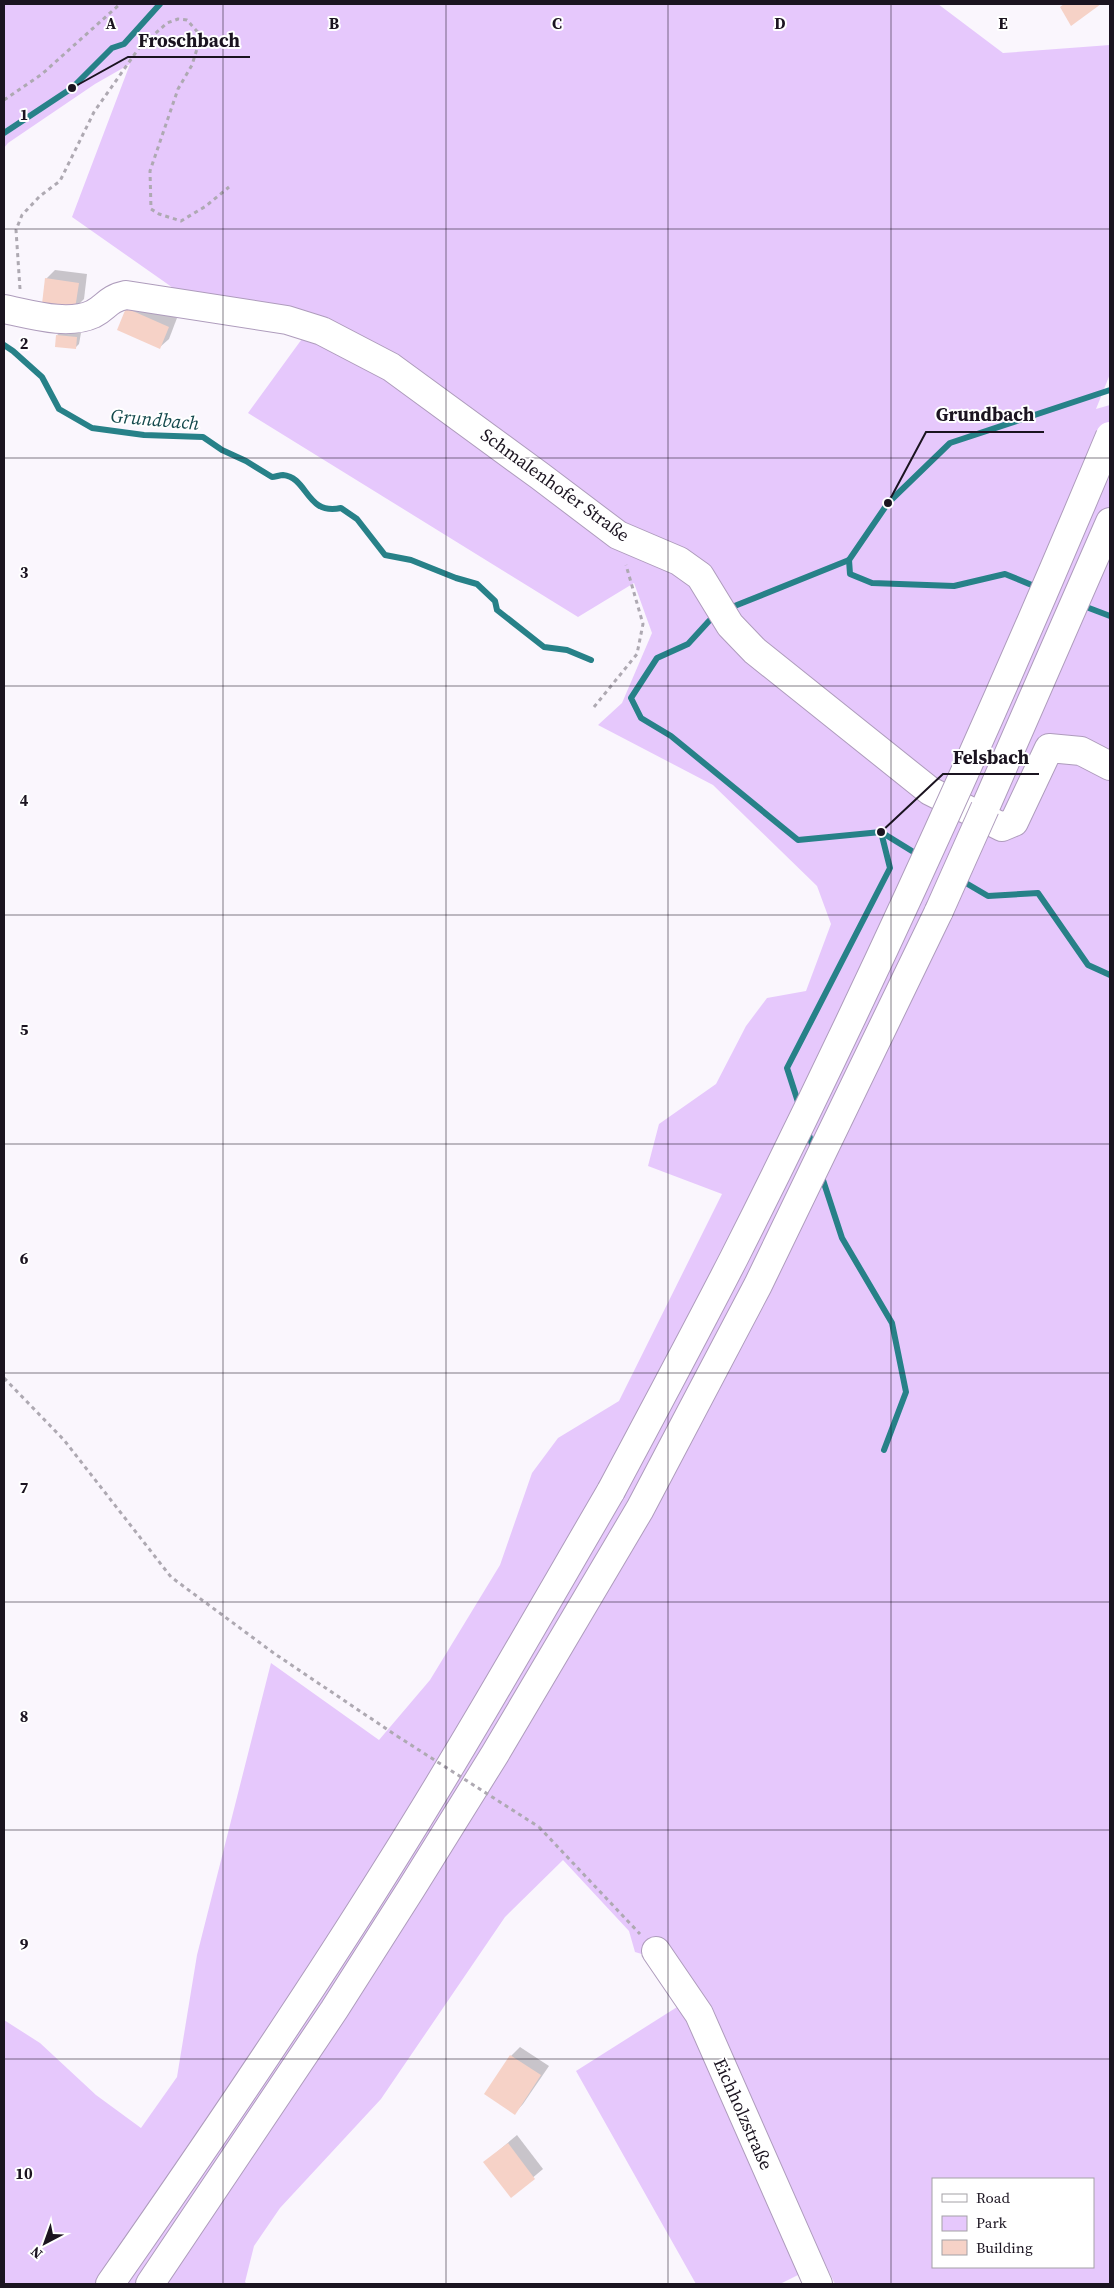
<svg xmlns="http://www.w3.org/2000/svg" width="1114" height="2288" font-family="'Source Serif 4',serif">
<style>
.green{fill:#e6c8fc;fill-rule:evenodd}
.shadow{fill:#0003}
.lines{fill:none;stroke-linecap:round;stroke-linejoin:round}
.stream{stroke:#278188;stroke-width:6}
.building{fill:#f6d2c7}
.minor-casing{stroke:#ae9cbc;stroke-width:30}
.highway-casing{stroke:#ae9cbc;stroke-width:30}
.path{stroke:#aea9b2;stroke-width:3;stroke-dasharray:4 4;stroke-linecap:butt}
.minor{stroke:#fff;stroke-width:28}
.highway{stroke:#fff;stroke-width:28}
.highway-bridge-casing{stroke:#ae9cbc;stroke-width:30;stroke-linecap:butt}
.path-bridge{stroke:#aea9b2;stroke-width:3;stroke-dasharray:4 4;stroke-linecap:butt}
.highway-bridge{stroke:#fff;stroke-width:28}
.grid{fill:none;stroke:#1b1420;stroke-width:1;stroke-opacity:0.55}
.labels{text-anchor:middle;stroke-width:4;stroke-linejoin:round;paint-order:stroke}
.street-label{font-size:18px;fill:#1b1420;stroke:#fff}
.water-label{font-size:19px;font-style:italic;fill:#13494c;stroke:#fff}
.grid-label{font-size:16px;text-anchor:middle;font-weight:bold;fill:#1b1420;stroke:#fff;stroke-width:4;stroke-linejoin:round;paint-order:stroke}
.leader{fill:none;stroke:#1b1420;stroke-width:2}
.callout-dot{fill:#1b1420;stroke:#fff;stroke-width:2}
.callout-label{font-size:19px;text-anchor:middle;font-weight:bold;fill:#1b1420;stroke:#fff;stroke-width:4;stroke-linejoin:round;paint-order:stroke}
</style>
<rect width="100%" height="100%" fill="#faf6fd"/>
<path class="green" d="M 4,4 L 938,4 L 1003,53 L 1110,45 L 1110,374 L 1096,409 L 1110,405 L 1110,2284 L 835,2284 L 824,2262 L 780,2284 L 696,2284 L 576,2071 L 685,2002 L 655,1958 L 635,1952 L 629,1931 L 563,1860 L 505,1917 L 381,2099 L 280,2208 L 254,2246 L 245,2282 L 247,2284 L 4,2284 L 4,2020 L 40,2043 L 96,2095 L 141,2128 L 177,2077 L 197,1955 L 271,1663 L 379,1740 L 430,1680 L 500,1565 L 532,1473 L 558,1438 L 619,1401 L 722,1194 L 648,1166 L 659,1124 L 716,1084 L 746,1026 L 767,998 L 806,991 L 831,924 L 817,886 L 713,785 L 598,725 L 622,703 L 652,633 L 634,583 L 578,617 L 248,413 L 307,332 L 186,297 L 72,217 L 130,64 L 95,84 L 8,143 L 4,148 ZM 933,2179 L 1093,2179 L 1093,2267 L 933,2267 Z"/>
<g class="shadow">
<polygon points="55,270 87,274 84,299 75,308 46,279"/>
<polygon points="136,300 177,318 169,339 160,347 127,309"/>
<polygon points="62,331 81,333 79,344 75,348 57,335"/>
<polygon points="520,2047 549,2066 523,2104 515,2113 486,2094 511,2056"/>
<polygon points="517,2135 543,2169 511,2196 485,2162"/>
</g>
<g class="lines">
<g class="stream">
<polyline points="4,133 72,88 112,48 124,44 160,4"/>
<path d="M 4,345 L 13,351 L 42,377 L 59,409 L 92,428 L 144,435 L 203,437 L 222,450 L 246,461 L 272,477 C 275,477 280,475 283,475 C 308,477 306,516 341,508 L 357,519 L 385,555 L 411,560 L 456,578 L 477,584 L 495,601 L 497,610 L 544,647 L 567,650 L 591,660"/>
<polyline points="849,560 850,574 872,583 954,586 1005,574 1039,588"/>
<polyline points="1081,605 1110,616"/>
<polyline points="732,607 849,560 888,503 950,443 1110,390"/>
<polyline points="709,621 688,644 657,658 631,698 641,718 671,736 798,840 881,832 920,856"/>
<polyline points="959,879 988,896 1038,893 1088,965 1110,975"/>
<polyline points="799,1105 787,1068 890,868 881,832"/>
<polyline points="807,1129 814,1150"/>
<polyline points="821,1174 842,1238 892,1323 906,1392 884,1450"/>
</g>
</g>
<g class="building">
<polygon points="1064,4 1101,4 1071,26 1060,7"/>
<polygon points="45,278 79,283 75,309 42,304"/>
<polygon points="126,308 169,327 160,349 117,330"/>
<polygon points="56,335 77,337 76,349 55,347"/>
<polygon points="510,2055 541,2075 515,2115 484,2094"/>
<polygon points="508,2143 535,2179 511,2198 483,2162"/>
</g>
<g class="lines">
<g class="minor-casing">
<g id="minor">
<path d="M 4,309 C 30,314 67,326 93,314 C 107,307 107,299 126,295 L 287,320 L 322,331 L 391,367 L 540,476 L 618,535 L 679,561 L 700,576 L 730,625 L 755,651 L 930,791 L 1002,827 L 1014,822 L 1049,748 L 1081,751 L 1110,766"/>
<polyline points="656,1951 699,2014 818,2284"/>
</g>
</g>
<g class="highway-casing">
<g id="highway">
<polyline points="985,808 1110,522"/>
<path d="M 110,2284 C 205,2148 299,2010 387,1869 C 465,1745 537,1618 611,1491"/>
<polyline points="150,2284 334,2010 411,1889 495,1754 640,1509 758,1285 939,911"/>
</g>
</g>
<g class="path">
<polyline points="4,100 42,74 120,4"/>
<polyline points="20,289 16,230 22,215 40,196 60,181 94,112 139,48 167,23 178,19 187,20 201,36 192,65 178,89 150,171 151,209 159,214 181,221 206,206 229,187"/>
<polyline points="594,707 637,654 643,624 626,565"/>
<polyline points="4,1378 64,1440 171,1577 275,1654 397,1736"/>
<polyline points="539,1827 640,1934"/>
</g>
<use href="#minor" class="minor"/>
<use href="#highway" class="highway"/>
<g class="highway-bridge-casing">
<g id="highway-bridge">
<polyline points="939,911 985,808"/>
<path d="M 611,1491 C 652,1414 694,1336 734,1258 C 870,989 994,714 1110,436"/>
</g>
</g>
<polyline class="path-bridge" points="397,1736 539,1827"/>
<use href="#highway-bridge" class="highway-bridge"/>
</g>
<path class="grid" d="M 223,4 L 223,2284M 446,4 L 446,2284M 668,4 L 668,2284M 891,4 L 891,2284M 4,229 L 1110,229M 4,458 L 1110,458M 4,686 L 1110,686M 4,915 L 1110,915M 4,1144 L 1110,1144M 4,1373 L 1110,1373M 4,1602 L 1110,1602M 4,1830 L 1110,1830M 4,2059 L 1110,2059"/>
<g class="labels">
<g class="street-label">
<text transform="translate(555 485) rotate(36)" y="6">Schmalenhofer Straße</text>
<text transform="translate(743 2114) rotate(66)" y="6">Eichholzstraße</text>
</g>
<g class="water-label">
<text transform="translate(155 419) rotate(5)" y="7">Grundbach</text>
</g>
</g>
<g class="grid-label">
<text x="111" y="29">A</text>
<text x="334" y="29">B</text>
<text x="557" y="29">C</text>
<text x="780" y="29">D</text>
<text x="1003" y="29">E</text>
<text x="24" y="120">1</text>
<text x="24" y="349">2</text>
<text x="24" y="578">3</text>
<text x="24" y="806">4</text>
<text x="24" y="1035">5</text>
<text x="24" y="1264">6</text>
<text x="24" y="1493">7</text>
<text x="24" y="1722">8</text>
<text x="24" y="1950">9</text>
<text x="24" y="2179">10</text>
</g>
<path class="leader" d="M72 88L128 57H250M888 503L926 432H1044M881 832L943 774H1039"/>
<g class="callout-dot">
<circle cx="72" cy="88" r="5"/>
<circle cx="888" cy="503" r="5"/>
<circle cx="881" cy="832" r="5"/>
</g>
<g class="callout-label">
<text x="189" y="47">Froschbach</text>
<text x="985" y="421">Grundbach</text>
<text x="991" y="764">Felsbach</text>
</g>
<rect width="1114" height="2288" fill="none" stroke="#1b1420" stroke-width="10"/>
<rect x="932" y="2178" width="162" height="90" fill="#ffffff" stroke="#a4a1a6"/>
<rect x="942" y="2194" width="25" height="8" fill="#ffffff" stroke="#a4a1a6"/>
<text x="976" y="2203" font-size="15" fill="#1b1420">Road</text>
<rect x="942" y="2216" width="25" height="15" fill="#e6c8fc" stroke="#a4a1a6"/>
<text x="976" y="2228" font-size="15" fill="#1b1420">Park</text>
<rect x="942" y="2240" width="25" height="15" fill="#f6d2c7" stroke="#a4a1a6"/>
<text x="976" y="2253" font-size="15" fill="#1b1420">Building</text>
<g transform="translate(45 2243) rotate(221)" stroke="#ffffff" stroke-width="4" paint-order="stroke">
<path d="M0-4L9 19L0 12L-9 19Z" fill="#1b1420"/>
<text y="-8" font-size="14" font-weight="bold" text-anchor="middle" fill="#1b1420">N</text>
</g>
</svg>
